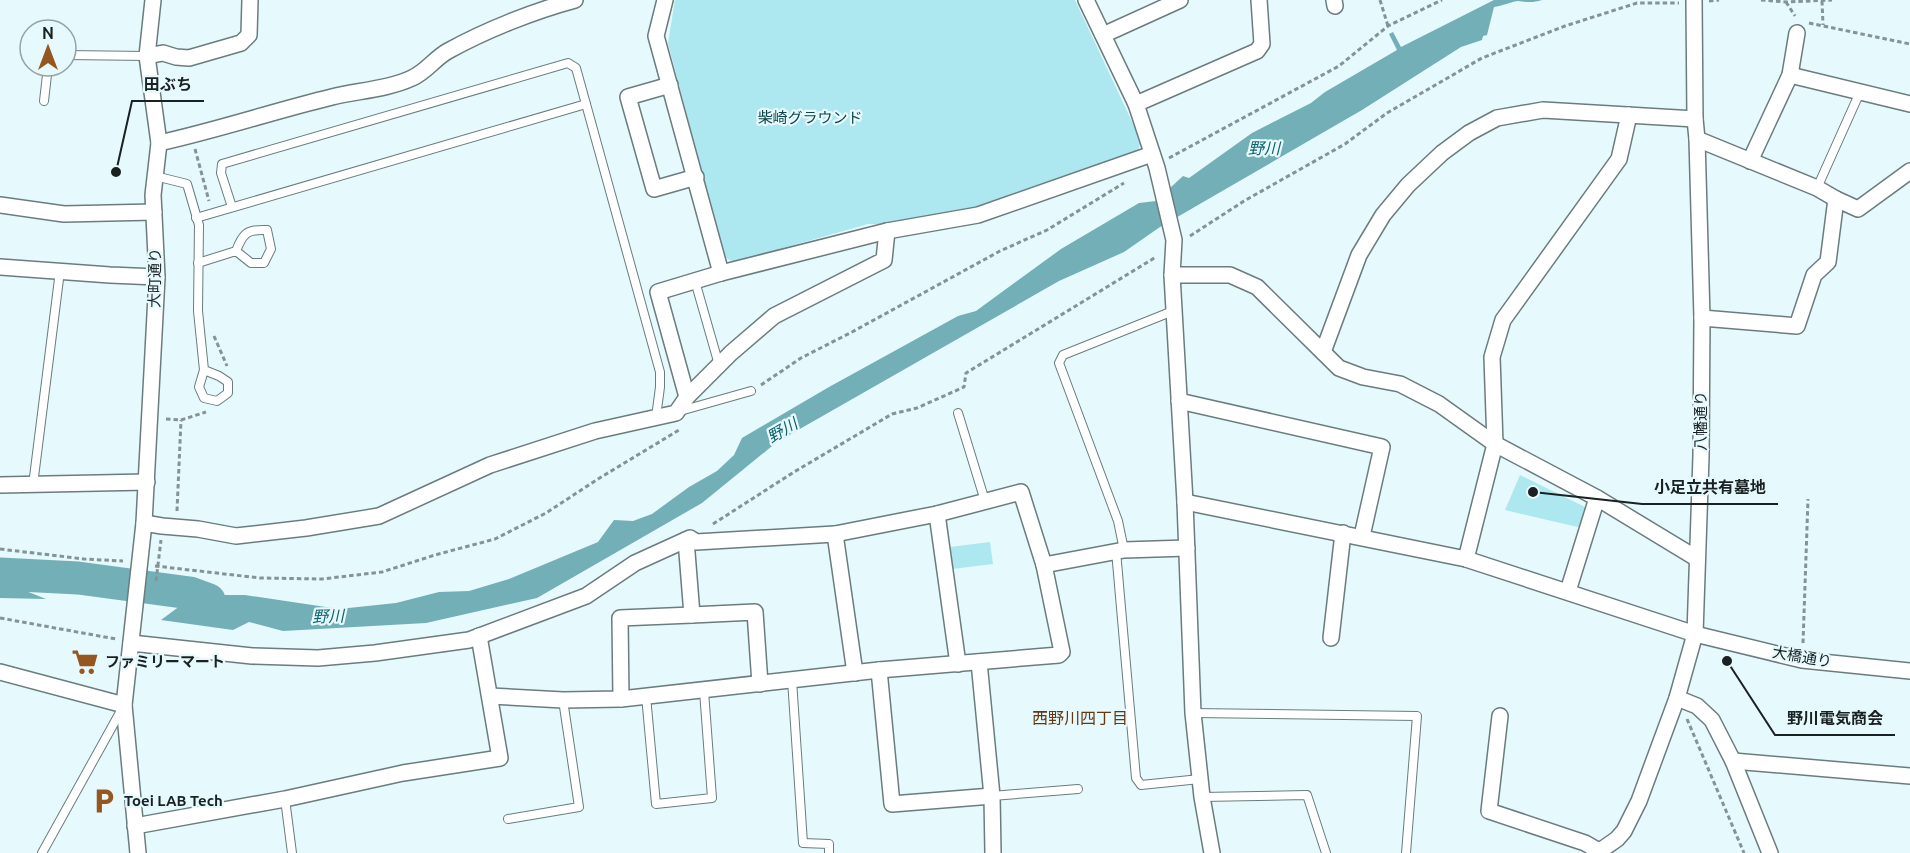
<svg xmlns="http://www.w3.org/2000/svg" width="1910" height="853" font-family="Ubuntu,'Noto Sans JP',sans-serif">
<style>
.green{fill:#ade7ef}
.water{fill:#73afb7}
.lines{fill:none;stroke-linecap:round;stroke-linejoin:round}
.river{stroke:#73afb7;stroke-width:33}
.lane-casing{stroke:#6b7c7e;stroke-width:10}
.street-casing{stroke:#6b7c7e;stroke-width:18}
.path{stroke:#869395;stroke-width:3;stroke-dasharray:4.5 3;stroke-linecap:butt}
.lane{stroke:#fff;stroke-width:8}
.street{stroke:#fff;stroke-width:15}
.labels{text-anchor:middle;stroke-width:4.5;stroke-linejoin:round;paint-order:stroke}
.park-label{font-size:15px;fill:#0e464c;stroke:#e6f9fc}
.street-label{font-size:15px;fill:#1a2122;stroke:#e6f9fc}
.poi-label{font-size:15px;font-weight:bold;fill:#1a2122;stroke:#e6f9fc;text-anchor:start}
.water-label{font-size:16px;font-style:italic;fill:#0e636c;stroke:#e6f9fc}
.neighbourhood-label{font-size:16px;fill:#643813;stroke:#e6f9fc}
.leader{fill:none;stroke:#1a2122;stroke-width:2}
.callout-dot{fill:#1a2122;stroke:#e6f9fc;stroke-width:2}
.callout-label{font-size:16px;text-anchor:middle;font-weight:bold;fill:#1a2122;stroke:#e6f9fc;stroke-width:4.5;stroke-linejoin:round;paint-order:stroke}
</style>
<rect width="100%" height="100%" fill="#e6f9fc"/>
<g class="green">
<polygon points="675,0 1075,0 1141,141 1137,154 973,208 886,224 868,224 734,262 724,257 668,43"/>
<polygon points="1520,475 1587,508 1582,528 1505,510"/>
<polygon points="990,542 993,564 952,569 950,547"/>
</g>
<g class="water">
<path d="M 1494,0 L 1542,0 C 1532,3 1528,2 1518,1 C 1514,1 1501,6 1494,7 L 1487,35 L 1483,36 L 1482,40 L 1461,47 L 1362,110 L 1160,227 L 1124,252 L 1059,281 L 777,442 L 702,503 L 537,598 L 426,623 L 283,631 L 249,622 L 233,630 L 161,620 L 188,600 L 164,594 L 166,583 L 216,595 L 245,595 L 339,609 L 396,603 L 439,592 L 469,591 L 509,579 L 598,542 L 614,520 L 633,521 L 652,514 L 689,487 L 717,471 L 734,455 L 742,438 L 829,387 L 958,316 L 976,311 L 1061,249 L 1139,203 L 1156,201 L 1183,176 L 1189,178 L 1252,133 L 1311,103 L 1325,92 L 1397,50 L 1389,34 L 1393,32 L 1401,47 Z"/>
<polygon points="0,571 127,578 126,592 32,578 25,583 26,591 46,599 0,598"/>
</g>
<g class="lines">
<polyline class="river" points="0,574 78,578 190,593 209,600"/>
<g class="lane-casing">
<g id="lane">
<polyline points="66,55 147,56"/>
<polyline points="44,101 48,66"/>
<polyline points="155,176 187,184 199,225 198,311 204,370 219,376 228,382 228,393 217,401 204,398 199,387 204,370"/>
<polyline points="1817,188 1860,92"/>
<polyline points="232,207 221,173 222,164 568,63 576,68 586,104"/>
<polyline points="196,218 586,104 660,372 660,387 656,417"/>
<path d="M 198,263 L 236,251 C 243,233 247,229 267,230 L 271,249 L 264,263 L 251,263 L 236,251"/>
<polyline points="695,281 719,365"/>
<polyline points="680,411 751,391"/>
<polyline points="958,413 985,501"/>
<polyline points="33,485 60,271"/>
<polyline points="1124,550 1118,521 1059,363 1063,355 1173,311"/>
<polyline points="1116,551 1136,778 1141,785 1200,779"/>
<polyline points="792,680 803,843 829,844 829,853"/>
<polyline points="646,696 656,804 712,798 704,691"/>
<polyline points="1193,713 1417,716 1406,853"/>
<polyline points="992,796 1078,789"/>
<polyline points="1202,797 1307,795 1326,853"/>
<polyline points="285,799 292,853"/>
<polyline points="508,819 579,807 563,700"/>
<polyline points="42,853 123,707"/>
</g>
</g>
<g class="street-casing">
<g id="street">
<polyline points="665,0 656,36 721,273"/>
<polyline points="1086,0 1136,104 1157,168 1174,240 1172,275 1185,502 1193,713 1202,797 1212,853"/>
<polyline points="1334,0 1335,6"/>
<polyline points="1103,35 1180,0"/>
<polyline points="147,56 163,53 176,57 189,58 241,43 249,35 250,0"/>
<polyline points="1790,75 1910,104"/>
<polyline points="670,85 628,97 654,189 696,177"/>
<polyline points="1136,104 1257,51 1262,44 1259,0"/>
<polyline points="1697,139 1817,188 1836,199"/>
<path d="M 159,143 C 218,130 274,111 332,97 C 356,91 389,89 412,78 C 426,72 435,58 448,51 C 486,30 534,11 575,0"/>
<polyline points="1750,161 1790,75 1797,33"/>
<polyline points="0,205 64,214 154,212"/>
<polyline points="0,267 110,275 157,277"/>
<polyline points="1172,275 1230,275 1257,287 1339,368 1363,377 1400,384 1439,404 1495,444 1597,498 1696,558"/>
<polyline points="1702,318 1797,326 1814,275 1828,262 1836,199 1858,209 1910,171"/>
<polyline points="1323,352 1359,255 1383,215 1408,185 1442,153 1469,133 1497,118 1543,110 1695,119"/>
<polyline points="687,397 658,292 721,273 887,231 978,215 1152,154"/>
<polyline points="1179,401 1382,447 1362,536"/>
<polyline points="0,485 147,482"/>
<polyline points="1185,502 1466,559 1695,634 1802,660 1910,671"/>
<polyline points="937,514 958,664"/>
<polyline points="144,523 162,526 198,529 236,536 306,528 379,516 490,465 595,431 676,413 687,397 731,353 774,316 884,260 887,231"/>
<polyline points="835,534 937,514 1021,492 1044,565"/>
<polyline points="686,540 692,615 755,612 760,684"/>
<polyline points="1466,559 1495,444 1492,357 1503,320 1619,159 1629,115"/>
<polyline points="1568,591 1597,498"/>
<polyline points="1331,638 1343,533"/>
<polyline points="131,643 252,656 318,658 375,653 469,640 586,596 635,563 690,538 696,542 835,534 855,673"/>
<polyline points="979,662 992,796 993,853"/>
<polyline points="879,670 892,804 992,796"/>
<polyline points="0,672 124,705"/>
<polyline points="490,696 563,700 621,699 879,670 1059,655 1062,652 1044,565 1124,550 1187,548"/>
<polyline points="1677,698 1697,706 1712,720 1733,761 1770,853"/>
<polyline points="621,699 620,618 692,615"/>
<polyline points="1500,716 1489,811 1585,843 1599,851"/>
<polyline points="1733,761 1910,776"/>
<polyline points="135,826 285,799 403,773 500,758 479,636"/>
<polyline points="138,853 124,705 144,523 157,277 153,195 159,143 147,56 153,0"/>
<polyline points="1597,853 1617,839 1624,831 1639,801 1677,698 1695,634 1701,456 1702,318 1697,139 1695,119 1694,0"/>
</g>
</g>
<g class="path">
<polyline points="1380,0 1388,26"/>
<polyline points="1761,0 1786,2 1832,0"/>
<polyline points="1709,1 1719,0"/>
<polyline points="1822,1 1823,25"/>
<polyline points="1786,2 1795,16"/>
<polyline points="1809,23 1910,44"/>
<polyline points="195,149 209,201"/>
<polyline points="1169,158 1339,66 1388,26 1442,0"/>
<polyline points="1190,236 1244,201 1345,144 1387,113 1482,58 1565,26 1637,3 1679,3"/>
<polyline points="214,336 227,366"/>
<polyline points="761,385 801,358 852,332 1000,251 1047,230 1124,183"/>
<polyline points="166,419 181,420 206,412"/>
<polyline points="177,511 181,420"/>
<polyline points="713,524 794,472 892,414 917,408 964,387 966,373 1156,257"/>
<polyline points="0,549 84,559 123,561"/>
<polyline points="155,566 260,578 322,579 382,572 435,555 495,539 546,513 598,479 679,430"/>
<polyline points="156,581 161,540"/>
<polyline points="0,618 116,639"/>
<polyline points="1803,643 1808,499"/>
<polyline points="1687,719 1744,853"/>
</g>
<use href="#lane" class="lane"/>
<use href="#street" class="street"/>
</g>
<defs>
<g id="supermarket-bare" transform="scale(2.07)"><path d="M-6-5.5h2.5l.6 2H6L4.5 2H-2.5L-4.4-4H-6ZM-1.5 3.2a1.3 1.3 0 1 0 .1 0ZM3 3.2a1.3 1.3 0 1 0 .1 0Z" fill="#96561f" stroke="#e6f9fc" stroke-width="2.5" paint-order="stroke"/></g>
<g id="parking-bare" transform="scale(2.07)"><path d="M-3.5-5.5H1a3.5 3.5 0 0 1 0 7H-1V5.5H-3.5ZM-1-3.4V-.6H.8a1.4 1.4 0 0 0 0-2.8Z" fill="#96561f" stroke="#e6f9fc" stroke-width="2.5" paint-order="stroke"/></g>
</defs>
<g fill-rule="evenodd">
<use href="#supermarket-bare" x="85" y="662"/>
<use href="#parking-bare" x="104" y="801"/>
</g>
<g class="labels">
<g class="park-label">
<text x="810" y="123">柴崎グラウンド</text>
</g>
<g class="street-label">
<text transform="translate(155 278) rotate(-89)" y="5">大町通り</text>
<text transform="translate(1701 421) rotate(-90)" y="5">八幡通り</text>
<text transform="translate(1802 657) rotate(10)" y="5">大橋通り</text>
</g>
<g class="poi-label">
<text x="105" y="667">ファミリーマート</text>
<text x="124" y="806">Toei LAB Tech</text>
</g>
<g class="water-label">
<text x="1264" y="154">野川</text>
<text transform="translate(782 430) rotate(-30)" y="6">野川</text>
<text transform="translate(328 616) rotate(-2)" y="6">野川</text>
</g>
<g class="neighbourhood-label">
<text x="1080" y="724">西野川四丁目</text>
</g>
</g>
<path class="leader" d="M116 172L132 101H204M1533 492L1642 504H1778M1727 661L1775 735H1895"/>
<g class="callout-dot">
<circle cx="116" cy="172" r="6"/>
<circle cx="1533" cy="492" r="6"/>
<circle cx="1727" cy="661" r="6"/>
</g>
<g class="callout-label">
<text x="168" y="90">田ぶち</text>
<text x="1710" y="493">小足立共有墓地</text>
<text x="1835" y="724">野川電気商会</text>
</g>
<g transform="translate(48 48)"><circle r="28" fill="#e6f9fc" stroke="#94a3a5" stroke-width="1.5"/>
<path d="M0-4.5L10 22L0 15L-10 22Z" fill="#96561f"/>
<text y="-9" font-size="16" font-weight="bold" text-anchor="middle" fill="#1a2122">N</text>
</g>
</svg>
